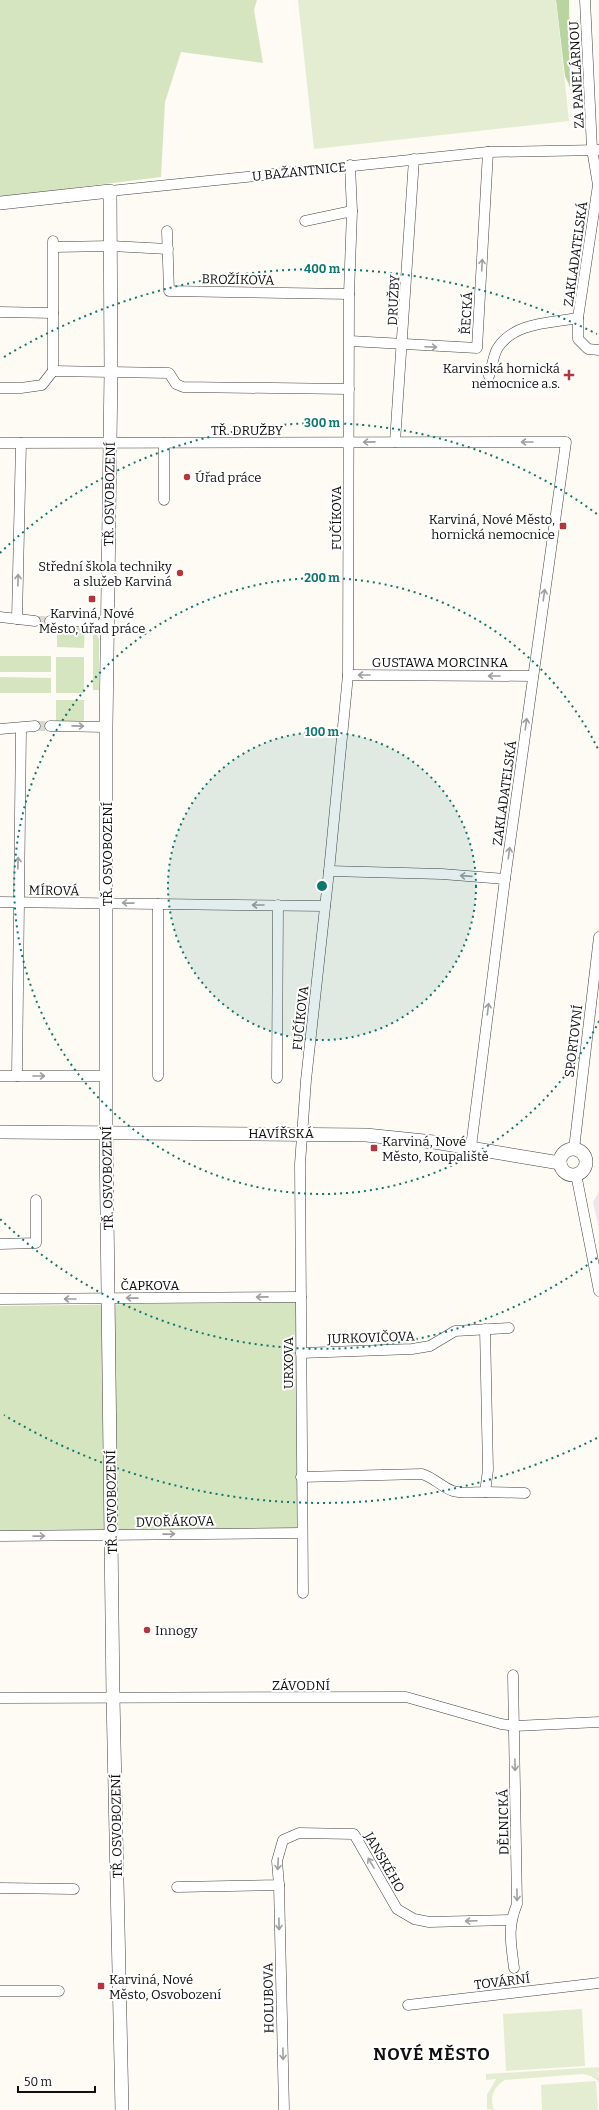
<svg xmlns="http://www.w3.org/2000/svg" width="599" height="2110" font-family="Bitter,serif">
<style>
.industrial{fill:#ece5ed}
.green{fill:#d4e5c0}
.forest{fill:#b9d4a1}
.pitch{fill:#e4edd1}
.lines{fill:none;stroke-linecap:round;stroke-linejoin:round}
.minor-tunnel{stroke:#d9d8d1;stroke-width:10;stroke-dasharray:10 5;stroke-linecap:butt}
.minor-casing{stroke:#424242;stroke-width:11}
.tertiary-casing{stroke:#424242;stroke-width:14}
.minor{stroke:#fff;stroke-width:10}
.tertiary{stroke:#fff;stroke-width:13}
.oneway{stroke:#9f9f9f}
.ring{fill:none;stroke:#0f766e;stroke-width:2;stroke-dasharray:2 4}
.poi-dot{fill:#b0373f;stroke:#fff;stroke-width:1.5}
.labels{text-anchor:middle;stroke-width:4;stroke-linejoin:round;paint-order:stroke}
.street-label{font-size:13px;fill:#0f0f0f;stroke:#fff}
.poi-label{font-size:13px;fill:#0f0f0f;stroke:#fff;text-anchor:start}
.district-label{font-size:17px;font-weight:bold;letter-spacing:1px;fill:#0f0f0f;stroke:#fff}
.centre{fill:#0f766e;stroke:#fff;stroke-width:2}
.ring-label{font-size:12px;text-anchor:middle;font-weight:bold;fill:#0f766e;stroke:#fff;stroke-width:4;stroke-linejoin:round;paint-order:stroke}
</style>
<rect width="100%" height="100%" fill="#fdfbf3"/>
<polygon class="industrial" points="599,1192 599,1229 593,1202"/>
<g class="green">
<polygon points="0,0 257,0 254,10 263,63 181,52 165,102 161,177 0,197"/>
<polygon points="57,626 85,626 84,648 57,647"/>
<polygon points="93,629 99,639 99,690 93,690"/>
<rect x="0" y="656" width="51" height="16"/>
<rect x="56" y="657" width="28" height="36"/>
<polygon points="0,677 51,678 51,693 0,693"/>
<rect x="56" y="700" width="28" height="22"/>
<polygon points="296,1302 298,1529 0,1532 0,1306"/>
</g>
<polygon class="forest" points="556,0 569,0 570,87 565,76"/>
<g class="pitch">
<polygon points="298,0 556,0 569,121 314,149"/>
<polygon points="582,2009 585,2066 506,2071 503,2014"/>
<path d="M 599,2067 L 599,2072 L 597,2073 L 599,2075 L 599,2082 L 591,2076 L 583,2074 L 505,2080 C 494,2086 489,2098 494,2110 L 487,2109 L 487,2095 L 496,2079 L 486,2080 L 486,2074 Z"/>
<polygon points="596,2081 598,2110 542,2110 541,2085"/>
</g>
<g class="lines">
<g class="minor-tunnel">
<polyline points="35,621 50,621"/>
<polyline points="35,726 50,726"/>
</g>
<g class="minor-casing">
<g id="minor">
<polyline points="585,0 592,149 598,185 578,318 578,339 588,349 599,350"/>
<polyline points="110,191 488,152 599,150"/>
<polyline points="305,221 352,211"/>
<polyline points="167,231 169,291 349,294"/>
<polyline points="54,247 111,246 168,249"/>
<polyline points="0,312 53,313"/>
<polyline points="350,341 477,348 488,152"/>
<polyline points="53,371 169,373 176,384 183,387 349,389"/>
<polyline points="53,371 53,241"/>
<path d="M 489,376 C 492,367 493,357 497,349 C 513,322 551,323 578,318"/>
<polyline points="0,388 21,388 42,385 53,371"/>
<polyline points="395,442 414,159"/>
<polyline points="0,443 566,442 505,879 471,1147"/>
<polyline points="164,500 164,443"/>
<polyline points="0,617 35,621"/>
<polyline points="17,619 21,443"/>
<polyline points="50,621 108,621"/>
<polyline points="348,675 533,676"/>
<polyline points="50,726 106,727"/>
<polyline points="0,729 35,726"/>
<polyline points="329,871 442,874 505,879"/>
<polyline points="0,902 325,906"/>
<polyline points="0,1076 107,1076"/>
<polyline points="17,1076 21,728"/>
<polyline points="158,1076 158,904"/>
<polyline points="277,1078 278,905"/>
<polyline points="574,1149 599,937"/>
<polyline points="576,1174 599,1291"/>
<polyline points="0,1244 36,1243 36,1200"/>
<polyline points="0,1299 301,1297"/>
<polyline points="301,1353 412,1349 430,1346 455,1331 509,1328"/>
<path d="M 301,1477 L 422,1474 C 435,1478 441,1487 453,1491 C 462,1494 475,1492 485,1492 L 488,1470 L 485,1329"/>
<polyline points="485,1492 525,1493"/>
<polyline points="0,1536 302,1533"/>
<polyline points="303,1593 300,1164 306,1080 329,871 348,675 349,294 352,211 350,165"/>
<path d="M 513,1675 L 517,1904 C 507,1929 511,1942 514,1968"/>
<polyline points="0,1698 406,1697 501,1724 515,1726 599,1722"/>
<polyline points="279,1885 284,2110"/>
<polyline points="177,1887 279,1885 277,1861 283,1840 299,1833 354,1834 397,1909 414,1919 429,1922 510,1920"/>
<polyline points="0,1888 74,1889"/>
<polyline points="0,1991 59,1991"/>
<polyline points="408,2005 599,1983"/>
</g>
</g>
<g class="tertiary-casing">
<g id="tertiary">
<polyline points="0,203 110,191 111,372 106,727 106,1132 113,1697 122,2110"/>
<polyline points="0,1132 366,1135 434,1142 560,1163"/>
<circle cx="573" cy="1162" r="13"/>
</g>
</g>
<use href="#minor" class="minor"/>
<use href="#tertiary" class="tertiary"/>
</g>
<defs><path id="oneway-shaft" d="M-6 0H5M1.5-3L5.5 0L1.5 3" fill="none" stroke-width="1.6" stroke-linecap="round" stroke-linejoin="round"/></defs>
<g class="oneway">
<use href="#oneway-shaft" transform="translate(482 265) rotate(-87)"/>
<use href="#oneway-shaft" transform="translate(431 347) rotate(2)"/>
<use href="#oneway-shaft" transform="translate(369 442) rotate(179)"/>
<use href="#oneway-shaft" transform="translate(527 442) rotate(-180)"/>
<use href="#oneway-shaft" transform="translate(18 580) rotate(-89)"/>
<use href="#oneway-shaft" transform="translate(544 595) rotate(-82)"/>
<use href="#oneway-shaft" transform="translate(364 675) rotate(-180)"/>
<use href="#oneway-shaft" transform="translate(494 676) rotate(-180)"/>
<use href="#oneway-shaft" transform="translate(526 724) rotate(-82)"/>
<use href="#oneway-shaft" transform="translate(78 726) rotate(1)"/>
<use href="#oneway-shaft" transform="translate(509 853) rotate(-82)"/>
<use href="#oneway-shaft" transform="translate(18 863) rotate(-89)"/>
<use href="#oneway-shaft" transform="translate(466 876) rotate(-176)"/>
<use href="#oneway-shaft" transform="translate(128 903) rotate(-179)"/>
<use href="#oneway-shaft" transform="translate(258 905) rotate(-180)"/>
<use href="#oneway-shaft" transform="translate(488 1009) rotate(-83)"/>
<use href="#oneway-shaft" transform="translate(39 1076)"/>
<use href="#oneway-shaft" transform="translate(262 1297) rotate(179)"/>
<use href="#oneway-shaft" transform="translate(132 1298) rotate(-179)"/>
<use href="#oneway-shaft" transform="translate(70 1299) rotate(180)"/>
<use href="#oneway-shaft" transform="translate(169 1534) rotate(-1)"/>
<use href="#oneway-shaft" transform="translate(39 1536) rotate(-1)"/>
<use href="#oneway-shaft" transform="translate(515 1765) rotate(89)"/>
<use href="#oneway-shaft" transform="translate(371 1863) rotate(-120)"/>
<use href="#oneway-shaft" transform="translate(278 1864) rotate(93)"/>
<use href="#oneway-shaft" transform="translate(517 1895) rotate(89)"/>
<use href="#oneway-shaft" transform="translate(471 1921) rotate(178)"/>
<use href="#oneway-shaft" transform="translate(279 1924) rotate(89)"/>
<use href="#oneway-shaft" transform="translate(283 2054) rotate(89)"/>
</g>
<circle cx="322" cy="886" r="154" fill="#0f766e" fill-opacity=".12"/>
<g class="ring">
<circle cx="322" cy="886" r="154"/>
<path d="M599 1021A308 308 0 1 1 599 751"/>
<path d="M597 1258A463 463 0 0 1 0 1219M0 553A463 463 0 0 1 597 514"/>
<path d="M597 1438A617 617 0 0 1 4 1415M4 357A617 617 0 0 1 597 334"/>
</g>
<g class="poi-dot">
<path d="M567 369h4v4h4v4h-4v4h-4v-4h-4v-4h4z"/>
<circle cx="187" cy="477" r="4"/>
<rect x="559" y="522" width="8" height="8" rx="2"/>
<circle cx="180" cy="573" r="4"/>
<rect x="88" y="595" width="8" height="8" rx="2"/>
<rect x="370" y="1144" width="8" height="8" rx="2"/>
<circle cx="147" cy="1630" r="4"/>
<rect x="97" y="1982" width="8" height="8" rx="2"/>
</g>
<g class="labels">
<g class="street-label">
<text transform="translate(576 75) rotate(-93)" y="5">ZA PANELÁRNOU</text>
<text transform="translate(299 171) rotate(-6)" y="5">U BAŽANTNICE</text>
<text transform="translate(575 254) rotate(-82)" y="5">ZAKLADATELSKÁ</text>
<text transform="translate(238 279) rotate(1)" y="5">BROŽÍKOVA</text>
<text transform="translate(393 300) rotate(-87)" y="5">DRUŽBY</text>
<text transform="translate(466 313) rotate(-87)" y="5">ŘECKÁ</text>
<text x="247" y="435">TŘ. DRUŽBY</text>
<text transform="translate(109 494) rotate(-89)" y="5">TŘ. OSVOBOZENÍ</text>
<text transform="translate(336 518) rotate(-90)" y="5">FUČÍKOVA</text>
<text x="440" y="667">GUSTAWA MORCINKA</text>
<text transform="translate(504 793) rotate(-82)" y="5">ZAKLADATELSKÁ</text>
<text transform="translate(107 854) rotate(-90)" y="5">TŘ. OSVOBOZENÍ</text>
<text transform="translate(54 890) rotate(1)" y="5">MÍROVÁ</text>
<text transform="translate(300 1018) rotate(-84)" y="5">FUČÍKOVA</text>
<text transform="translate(573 1041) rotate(-83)" y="5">SPORTOVNÍ</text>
<text x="281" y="1138">HAVÍŘSKÁ</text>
<text transform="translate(107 1178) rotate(-91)" y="5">TŘ. OSVOBOZENÍ</text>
<text x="150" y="1290">ČAPKOVA</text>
<text transform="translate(371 1337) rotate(-2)" y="5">JURKOVIČOVA</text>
<text transform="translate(288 1363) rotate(-90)" y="5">URXOVA</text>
<text transform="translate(111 1502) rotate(-91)" y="5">TŘ. OSVOBOZENÍ</text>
<text transform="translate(175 1521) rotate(-1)" y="5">DVOŘÁKOVA</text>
<text x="301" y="1690">ZÁVODNÍ</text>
<text transform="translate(503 1822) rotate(-91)" y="5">DĚLNICKÁ</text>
<text transform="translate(116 1826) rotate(-91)" y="5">TŘ. OSVOBOZENÍ</text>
<text transform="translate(385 1862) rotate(60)" y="5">JANSKÉHO</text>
<text transform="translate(502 1981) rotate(-7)" y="5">TOVÁRNÍ</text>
<text transform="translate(268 1998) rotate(-91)" y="5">HOLUBOVA</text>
</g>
<g class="poi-label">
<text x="560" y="373" text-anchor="end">Karvinská hornická<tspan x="560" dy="15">nemocnice a.s.</tspan></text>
<text x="195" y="482">Úřad práce</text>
<text x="555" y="524" text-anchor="end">Karviná, Nové Město,<tspan x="555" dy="15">hornická nemocnice</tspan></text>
<text x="172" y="571" text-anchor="end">Střední škola techniky<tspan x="172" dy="15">a služeb Karviná</tspan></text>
<text x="92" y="618" text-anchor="middle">Karviná, Nové<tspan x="92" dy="15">Město, úřad práce</tspan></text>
<text x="382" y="1146">Karviná, Nové<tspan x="382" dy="15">Město, Koupaliště</tspan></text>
<text x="155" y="1635">Innogy</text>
<text x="109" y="1984">Karviná, Nové<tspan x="109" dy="15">Město, Osvobození</tspan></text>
</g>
<g class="district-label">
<text x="432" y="2060">NOVÉ MĚSTO</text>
</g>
</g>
<circle cx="322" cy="886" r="6" class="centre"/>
<g class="ring-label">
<text x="322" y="273">400 m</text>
<text x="322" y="427">300 m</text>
<text x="322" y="582">200 m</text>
<text x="322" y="736">100 m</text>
</g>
<path d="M18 2086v6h77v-6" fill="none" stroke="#0f0f0f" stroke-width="2"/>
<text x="24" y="2086" font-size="12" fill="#0f0f0f" stroke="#ffffff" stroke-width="3" paint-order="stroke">50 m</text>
</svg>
